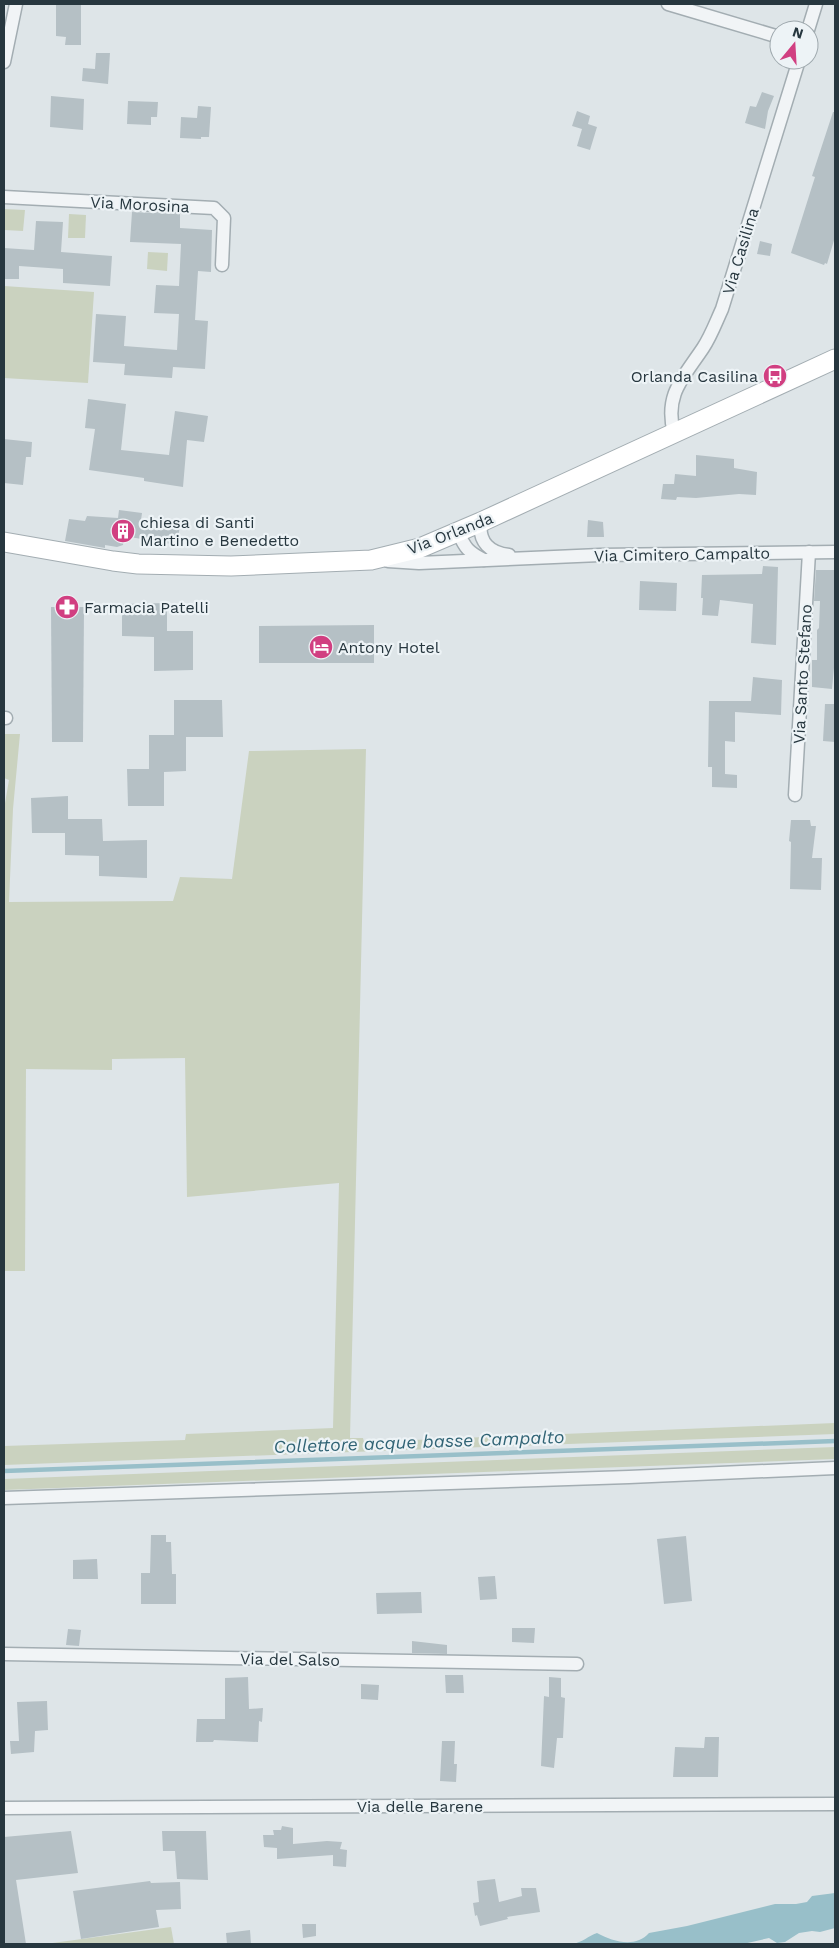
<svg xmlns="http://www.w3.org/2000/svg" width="839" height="1948" font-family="'Work Sans',sans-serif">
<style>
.green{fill:#cad2bf}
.water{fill:#98bfc9}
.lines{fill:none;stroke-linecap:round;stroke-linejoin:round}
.stream{stroke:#98bfc9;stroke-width:4.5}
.building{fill:#b5c0c5}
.street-casing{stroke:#a3adb2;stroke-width:15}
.secondary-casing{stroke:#a3adb2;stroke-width:21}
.street{stroke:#f1f4f6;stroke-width:12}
.secondary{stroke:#fff;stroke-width:19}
.labels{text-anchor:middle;stroke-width:4.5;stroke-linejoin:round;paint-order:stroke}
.street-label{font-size:16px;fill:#27373f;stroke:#edf3f6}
.poi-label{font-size:16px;fill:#27373f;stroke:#edf3f6;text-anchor:start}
.water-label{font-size:18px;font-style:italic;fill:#306374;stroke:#edf3f6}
</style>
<rect width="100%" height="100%" fill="#dee5e8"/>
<g class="green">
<polygon points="4,209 25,210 23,231 4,230"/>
<polygon points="69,214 86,215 85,238 68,238"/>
<polygon points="148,252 168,253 167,271 147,269"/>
<polygon points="4,286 94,292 88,383 4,378"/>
<polygon points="4,734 20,734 13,809 9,902 173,901 180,877 232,879 249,751 366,749 350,1438 363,1438 364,1442 835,1423 835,1434 4,1465 4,1446 185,1440 186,1434 333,1428 339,1183 187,1197 185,1058 112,1059 112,1070 26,1069 25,1271 4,1271 4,809 9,780 4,778"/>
<polygon points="835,1447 835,1459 4,1490 4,1479"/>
<polygon points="171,1927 174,1944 45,1944"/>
</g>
<path class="water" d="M 835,1893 L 835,1928 L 820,1932 L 812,1931 L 799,1933 L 785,1942 L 777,1943 L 769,1938 L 743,1944 L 573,1944 C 583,1942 588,1936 597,1933 C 613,1942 636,1948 649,1933 L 687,1926 L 775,1904 L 796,1904 L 807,1902 L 812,1896 Z"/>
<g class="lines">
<polyline class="stream" points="4,1471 835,1441"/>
</g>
<g class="building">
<polygon points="56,4 81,4 81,45 65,45 66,37 56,36"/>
<polygon points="96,53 110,53 108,84 82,81 83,68 95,69"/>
<polygon points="762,92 774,96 768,111 765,129 745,123 750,106 756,107"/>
<polygon points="51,96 84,99 83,130 50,127"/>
<polygon points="128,101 158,102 157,117 151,117 151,125 127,124"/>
<polygon points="198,106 211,107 209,137 201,137 201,139 180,138 181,117 197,118"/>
<polygon points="577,111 590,116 588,124 597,127 590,150 577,146 582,129 572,126"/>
<polygon points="833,112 835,112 835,237 827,264 825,263 824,265 791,253 815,177 812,176"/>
<polygon points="132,212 180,214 180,228 212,230 211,272 198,271 195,320 208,321 205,369 173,367 172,378 124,375 125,364 93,362 96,314 126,316 124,346 177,350 179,314 154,313 156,285 179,286 181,244 130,242"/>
<polygon points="36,221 63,222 61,252 112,256 110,286 63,283 63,269 19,266 19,279 4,279 4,248 34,250"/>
<polygon points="760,241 772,244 770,256 757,254"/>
<polygon points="88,399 126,404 121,450 169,455 175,411 208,416 204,442 187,440 183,487 144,481 144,478 89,470 95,429 85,428"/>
<polygon points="4,439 32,442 31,457 26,457 23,485 4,483"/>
<polygon points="696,455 734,459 734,468 757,472 756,495 739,494 696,498 677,497 676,500 661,499 663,484 674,484 675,474 696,476"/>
<polygon points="119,510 142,513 141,520 180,525 177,545 124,536 123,545 117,547 105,545 105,548 65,541 69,519 85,521 87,516 118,518"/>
<polygon points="588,520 603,522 604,537 587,537"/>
<polygon points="763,566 778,567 776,645 751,643 753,604 720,600 718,616 702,615 703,598 701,598 702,575 762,574"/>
<polygon points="816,570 835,570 835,657 832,689 812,687 812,660 817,660 817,630 819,628 820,601 814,601"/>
<polygon points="640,581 677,583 676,611 639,610"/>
<polygon points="167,603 167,631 193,631 193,670 154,671 154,637 122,636 122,604"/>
<polygon points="51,607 84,607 83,742 52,742"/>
<polygon points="374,625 374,663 259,663 259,626"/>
<polygon points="753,677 782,680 781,715 735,712 735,742 725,741 725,774 737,775 737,788 712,787 712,767 708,767 709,701 751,701"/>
<polygon points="174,700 222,700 223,737 186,737 186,771 164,772 164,806 128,806 127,769 149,769 149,735 174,735"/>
<polygon points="825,704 835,704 835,742 823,741"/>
<polygon points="68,796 68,819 102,819 103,841 147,840 147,878 99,876 99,856 65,855 65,833 32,833 31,798"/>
<polygon points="791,820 810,820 811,826 816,826 812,858 822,858 821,890 790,889 791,842 789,841"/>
<polygon points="151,1535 166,1535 166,1542 171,1542 172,1574 176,1574 176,1604 141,1604 141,1573 150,1573"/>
<polygon points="686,1536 692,1601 664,1604 657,1539"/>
<polygon points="97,1559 98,1579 73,1579 73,1560"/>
<polygon points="495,1576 497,1599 480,1600 478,1577"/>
<polygon points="421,1592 422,1613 377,1614 376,1593"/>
<polygon points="512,1628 535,1628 534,1643 512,1642"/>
<polygon points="68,1629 81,1630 79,1646 66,1645"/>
<polygon points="412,1641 447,1645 447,1654 412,1653"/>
<polygon points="445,1675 463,1675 464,1693 446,1693"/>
<polygon points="248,1677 249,1709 263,1708 262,1722 259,1721 258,1742 214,1740 213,1742 196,1742 197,1719 225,1719 225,1678"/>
<polygon points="549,1677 561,1678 561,1697 565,1698 563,1738 557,1738 554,1768 541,1766 544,1696 549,1697"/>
<polygon points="361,1684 379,1685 378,1700 361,1699"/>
<polygon points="47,1701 48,1730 35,1731 34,1752 11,1754 10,1741 19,1741 17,1702"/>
<polygon points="705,1737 719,1737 718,1777 673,1777 675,1747 704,1748"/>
<polygon points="442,1741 455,1741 454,1764 457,1764 456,1782 440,1781"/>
<polygon points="282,1826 293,1828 293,1844 327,1841 342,1842 340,1849 347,1850 346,1867 333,1866 333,1855 277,1859 277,1848 264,1847 263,1835 274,1835 273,1830 281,1830"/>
<polygon points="71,1831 78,1873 16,1880 26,1944 4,1944 4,1837"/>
<polygon points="162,1831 206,1831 208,1880 177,1879 175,1851 163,1851"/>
<polygon points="495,1879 499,1902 522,1896 521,1888 536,1888 540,1912 507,1917 508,1919 480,1926 477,1915 475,1916 473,1903 479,1902 477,1881"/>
<polygon points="150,1881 151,1883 180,1882 181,1909 156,1910 159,1927 81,1939 73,1891"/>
<polygon points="302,1924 316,1924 316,1936 303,1938"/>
<polygon points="250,1930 251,1944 227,1944 226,1933"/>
</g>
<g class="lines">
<g class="street-casing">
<g id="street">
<polyline points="668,4 779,37"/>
<polyline points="808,30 816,4"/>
<polyline points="4,62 16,4"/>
<polyline points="4,197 214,208 224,218 222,265"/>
<path d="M 674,433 C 664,395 683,378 703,348 C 711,336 716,322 722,309 L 799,60"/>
<path d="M 481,522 C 478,542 490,553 509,555"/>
<path d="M 458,532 C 465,548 468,552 484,560"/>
<polyline points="388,561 419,563 600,555 835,552"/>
<polyline points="4,718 6,718"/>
<polyline points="795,795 809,552"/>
<polyline points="4,1498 629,1477 835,1468"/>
<polyline points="4,1654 577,1664"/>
<polyline points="4,1808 835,1804"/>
</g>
</g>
<g class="secondary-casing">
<polyline id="secondary" points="4,542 113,561 138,564 231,566 371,560 420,548 481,522 835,359"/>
</g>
<use href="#street" class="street"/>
<use href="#secondary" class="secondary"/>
</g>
<defs>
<g id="bus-disc" transform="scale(1.25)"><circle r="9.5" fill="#d13f81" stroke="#edf3f6"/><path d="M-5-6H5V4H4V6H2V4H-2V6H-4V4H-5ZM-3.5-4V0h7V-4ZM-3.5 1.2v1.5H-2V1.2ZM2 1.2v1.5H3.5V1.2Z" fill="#fff"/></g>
<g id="building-disc" transform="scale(1.25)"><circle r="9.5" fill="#d13f81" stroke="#edf3f6"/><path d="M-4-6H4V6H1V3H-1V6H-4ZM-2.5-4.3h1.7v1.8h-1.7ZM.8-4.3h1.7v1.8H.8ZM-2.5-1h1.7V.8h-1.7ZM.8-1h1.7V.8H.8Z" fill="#fff"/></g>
<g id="pharmacy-disc" transform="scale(1.25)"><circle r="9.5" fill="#d13f81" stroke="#edf3f6"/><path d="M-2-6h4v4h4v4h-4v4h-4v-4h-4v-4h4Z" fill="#fff"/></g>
<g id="hotel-disc" transform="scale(1.25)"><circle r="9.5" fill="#d13f81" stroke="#edf3f6"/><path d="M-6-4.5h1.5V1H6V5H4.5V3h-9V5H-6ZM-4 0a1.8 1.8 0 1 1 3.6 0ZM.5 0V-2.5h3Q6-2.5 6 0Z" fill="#fff"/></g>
</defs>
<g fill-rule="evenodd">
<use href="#bus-disc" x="775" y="376"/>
<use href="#building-disc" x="123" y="531"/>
<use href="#pharmacy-disc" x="67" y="607"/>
<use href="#hotel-disc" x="321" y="647"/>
</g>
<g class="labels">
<g class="street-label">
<text transform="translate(140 204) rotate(3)" y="6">Via Morosina</text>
<text transform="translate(740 251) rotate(-73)" y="6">Via Casilina</text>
<text transform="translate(450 533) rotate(-21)" y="6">Via Orlanda</text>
<text transform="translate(682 554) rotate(-1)" y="6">Via Cimitero Campalto</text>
<text transform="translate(802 674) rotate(-87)" y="6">Via Santo Stefano</text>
<text transform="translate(290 1659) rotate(1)" y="6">Via del Salso</text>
<text x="420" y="1812">Via delle Barene</text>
</g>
<g class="poi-label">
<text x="758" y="382" text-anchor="end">Orlanda Casilina</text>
<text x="140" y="528">chiesa di Santi<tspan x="140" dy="18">Martino e Benedetto</tspan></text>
<text x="84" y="613">Farmacia Patelli</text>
<text x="338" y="653">Antony Hotel</text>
</g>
<g class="water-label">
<text transform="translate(419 1442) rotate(-2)" y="6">Collettore acque basse Campalto</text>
</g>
</g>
<rect width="839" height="1948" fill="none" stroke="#27373f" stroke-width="10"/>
<g transform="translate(794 45) rotate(18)"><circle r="24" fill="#edf3f6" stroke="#9ea8ad"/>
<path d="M0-4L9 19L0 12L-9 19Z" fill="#d13f81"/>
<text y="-8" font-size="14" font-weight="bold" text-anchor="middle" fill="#27373f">N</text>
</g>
</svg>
